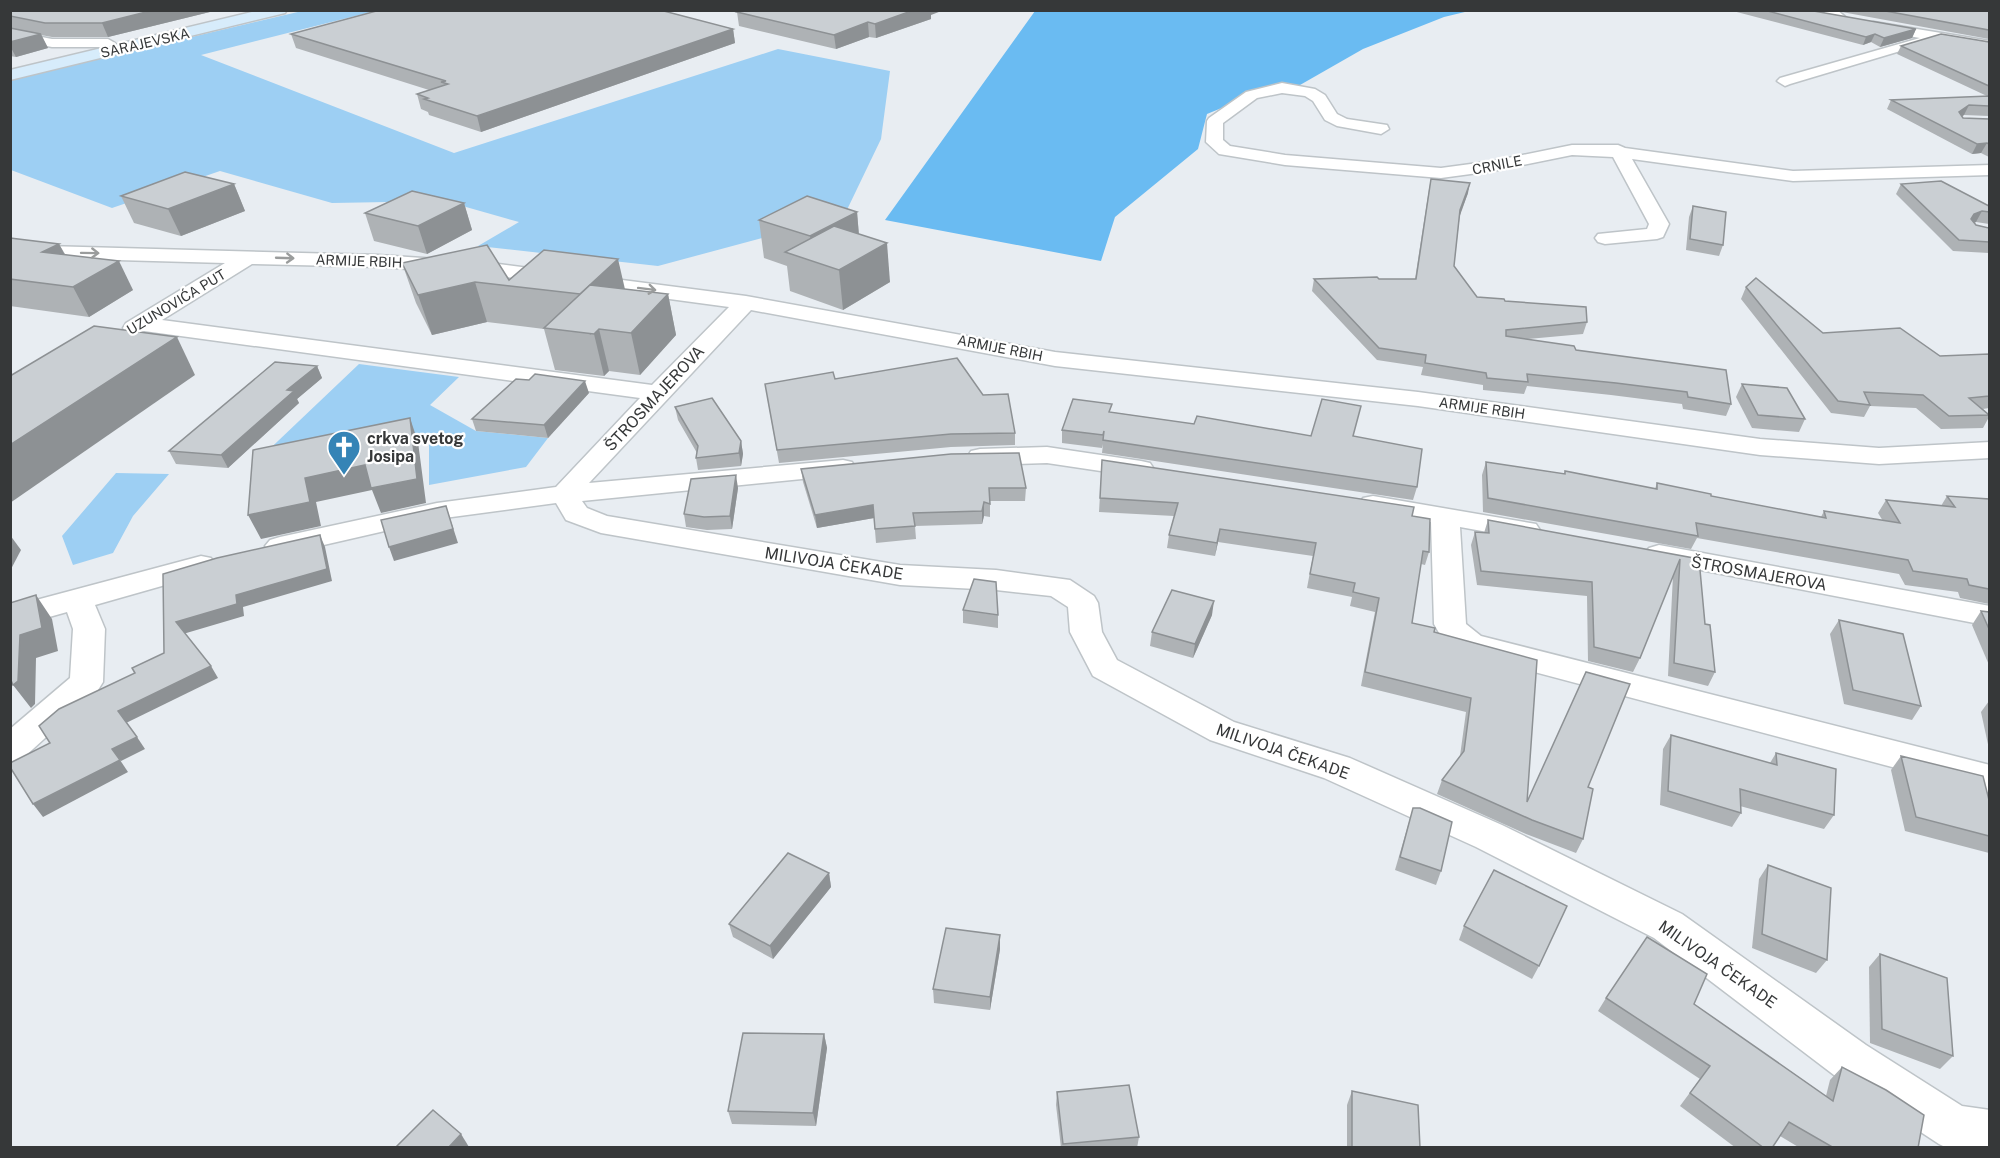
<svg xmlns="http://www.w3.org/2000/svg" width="2000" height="1158" font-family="'Public Sans',sans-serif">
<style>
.green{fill:#9dcff3}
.forest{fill:#6abbf2}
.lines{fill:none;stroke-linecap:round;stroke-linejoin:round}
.street-casing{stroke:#bec4c8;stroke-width:3}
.secondary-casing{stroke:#bec4c8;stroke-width:3}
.street{fill:#fff;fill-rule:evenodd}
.secondary{fill:#d7ecfb;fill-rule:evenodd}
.wall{fill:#aeb2b5}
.shaded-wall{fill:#8d9194}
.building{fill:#cacfd3;stroke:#8d9194;stroke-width:1.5}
.oneway{stroke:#9a9c9c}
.labels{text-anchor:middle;stroke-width:4.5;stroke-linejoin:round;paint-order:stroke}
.far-street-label{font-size:14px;fill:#363839;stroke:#fff}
.street-label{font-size:16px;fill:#363839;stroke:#fff}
.poi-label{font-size:16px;font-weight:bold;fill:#363839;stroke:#fff;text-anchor:start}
</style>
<rect width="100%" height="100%" fill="#e8edf2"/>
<g class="green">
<polygon points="302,11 375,11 201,55 454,153 778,49 890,71 881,139 844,216 658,266 478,246 519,222 445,201 332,203 220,171 112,208 11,170 10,80"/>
<polygon points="359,364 459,377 430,405 476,431 548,438 526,467 429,485 429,437 258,460"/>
<polygon points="116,473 169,474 133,516 113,553 73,565 62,536"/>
</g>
<polygon class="forest" points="1035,11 1469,11 1444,17 1363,49 1300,85 1263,91 1207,114 1198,149 1115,217 1101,261 885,220"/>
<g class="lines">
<g class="street-casing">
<g id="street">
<polygon points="1821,10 1837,10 1849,20 1842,24"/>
<polygon points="1874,22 1990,41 1990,49 1937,40 1790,84 1785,86 1777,81 1780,78 1920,38 1869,29 1867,26 1869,23"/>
<polygon points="10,31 52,39 108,39 115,43 108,47 52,47 10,39"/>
<polygon points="1282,83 1315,89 1325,95 1337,114 1347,119 1387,125 1389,129 1381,134 1337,126 1325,120 1313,101 1305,96 1282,93 1257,98 1223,123 1223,140 1230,146 1285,155 1441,168 1493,161 1572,145 1618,145 1625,148 1793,171 1990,165 1990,175 1793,181 1632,159 1669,224 1663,237 1657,239 1605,244 1598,242 1595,238 1598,234 1647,229 1649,224 1613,157 1572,155 1493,171 1441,178 1285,165 1219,154 1206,142 1207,121 1209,118 1246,92"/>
<path d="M 10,245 L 378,255 L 483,262 L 746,296 L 1055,352 L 1418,392 L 1760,439 L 1879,448 L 1990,442 L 1990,458 L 1879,464 L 1760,455 L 1418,406 L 1055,366 L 751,310 L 589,483 L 843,460 L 852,462 L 856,468 L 852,474 L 582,501 L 587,508 L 607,516 L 900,565 L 996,570 L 1070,580 L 1094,596 L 1098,603 L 1102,632 L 1117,660 L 1234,722 L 1350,758 L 1502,825 L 1682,914 L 1866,1045 L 1962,1106 L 1990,1110 L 1990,1148 L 1947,1148 L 1939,1144 L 1834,1075 L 1654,938 L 1476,847 L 1324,778 L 1210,740 L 1093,676 L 1070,632 L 1068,607 L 1051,596 L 996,590 L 900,585 L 601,533 L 566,520 L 556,503 L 437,519 L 280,555 L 270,552 L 265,546 L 270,540 L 280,537 L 437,503 L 556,487 L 640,398 L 144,331 L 134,335 L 126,333 L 123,328 L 126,323 L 225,263 L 10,257 ZM 252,264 L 378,267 L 483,274 L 729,307 L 652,385 L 162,320 Z"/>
<polygon points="1047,447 1141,461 1150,463 1154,469 1150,475 1141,477 1047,463 980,465 971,463 967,457 971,451 980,449"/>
<polygon points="1373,496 1536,524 1540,530 1536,536 1526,539 1460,527 1466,624 1481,636 1990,765 1990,793 1459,652 1443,640 1434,624 1431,522 1363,510 1359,504 1363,498"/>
<polygon points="1659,545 1990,606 1990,626 1649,560 1644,554 1649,548"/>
<polygon points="201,556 211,558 216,565 211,572 95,605 105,629 103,682 98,690 22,759 10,763 10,729 70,678 73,629 67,612 10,628 10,607"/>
</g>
</g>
<g class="secondary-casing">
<polygon id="secondary" points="260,10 287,10 285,13 10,80 10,70"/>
</g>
<use href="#street" class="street"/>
<use href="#secondary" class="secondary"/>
</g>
<g class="wall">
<polygon points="10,10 218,10 108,37 52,37 41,35 48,48 16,57 10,56"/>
<polygon points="374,10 660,10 733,29 735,43 481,132 429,115 428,112 421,109 417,94 429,90 296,48 291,34 377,11"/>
<polygon points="1729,10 1808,10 1916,29 1912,38 1880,47 1871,42 1863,45"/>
<polygon points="1831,10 1989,10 1989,39"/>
<polygon points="737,12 931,15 931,19 876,38 869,37 836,49 739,26"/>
<polygon points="1989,42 1989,116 1964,115 1962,116 1963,118 1989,119 1989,157 1981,153 1972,154 1887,109 1891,100 1987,96 1897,54 1901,46"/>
<polygon points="1431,179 1468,193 1460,214 1454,266 1477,297 1505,301 1587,322 1583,334 1528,339 1576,350 1731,404 1726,416 1683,409 1682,404 1611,395 1527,386 1524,394 1483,390 1483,385 1421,375 1423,367 1377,360 1312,291 1314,279 1415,279 1429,189"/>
<polygon points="234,184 245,211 181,236 134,223 121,196"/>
<polygon points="1901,184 1989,206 1989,224 1976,222 1974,223 1976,225 1989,228 1989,253 1953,251 1896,194"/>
<polygon points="464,203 472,230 427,254 374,241 365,213"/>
<polygon points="1693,206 1723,245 1719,256 1686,250 1689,217"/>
<polygon points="857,212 859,234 890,282 843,310 790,291 787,266 764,258 759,220"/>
<polygon points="10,238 59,244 65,254 133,290 89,317 10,306"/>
<polygon points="402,263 509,280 625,289 668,294 676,335 640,375 609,371 604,376 555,370 544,329 487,322 432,335 416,303"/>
<polygon points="1746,287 1823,333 1940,356 1989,354 1989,408 1983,409 1989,414 1989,417 1983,428 1941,429 1916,408 1870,406 1864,417 1831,413 1741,299"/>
<polygon points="317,366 322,378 297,399 299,403 228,468 176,464 169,451"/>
<polygon points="835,379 983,395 1015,433 1015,445 951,447 779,463 767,396"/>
<polygon points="1742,384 1805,419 1799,432 1752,428 1736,397"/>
<polygon points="589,393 548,438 476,431 472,419"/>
<polygon points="675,407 741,441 743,454 741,466 698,470 696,458 697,453 678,420"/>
<polygon points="1111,412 1194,424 1311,436 1354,436 1417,487 1413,500 1102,453 1103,444 1102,448 1062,443 1062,430"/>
<polygon points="1102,460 1412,516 1429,552 1425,565 1421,564 1412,623 1434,632 1537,660 1527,802 1588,787 1583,839 1576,853 1526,834 1437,794 1442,780 1460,756 1466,712 1361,686 1375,612 1350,606 1352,597 1307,588 1313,556 1218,542 1215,556 1167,548 1169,535 1174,516 1099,512"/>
<polygon points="1486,462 1564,474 1565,471 1655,489 1657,483 1711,496 1821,517 1824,511 1883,521 1878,513 1886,500 1941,506 1947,496 1989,499 1989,604 1960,598 1958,592 1905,585 1899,574 1697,538 1691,549 1483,512 1482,475"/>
<polygon points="801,469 1026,488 1025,501 990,501 990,517 984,516 982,524 915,526 916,539 876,543 874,518 817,528 803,482"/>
<polygon points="738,488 732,529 707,530 686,527 684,514"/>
<polygon points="1488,520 1699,559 1705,624 1715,672 1708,686 1668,676 1673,575 1640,658 1633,672 1588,661 1587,596 1477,585 1471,545 1475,532 1484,533"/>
<polygon points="963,610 998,615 998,628 963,623"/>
<polygon points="1981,611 1989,612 1989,665 1972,625"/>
<polygon points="1212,615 1193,658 1150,646 1152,632"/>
<polygon points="1839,620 1921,706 1912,720 1844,704 1830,634"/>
<polygon points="1989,701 1989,749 1981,712"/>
<polygon points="1671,735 1770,763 1776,753 1834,815 1824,829 1740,806 1741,813 1732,827 1660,805 1663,749"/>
<polygon points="1901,756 1989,800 1989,853 1905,831 1891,770"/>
<polygon points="1413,808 1441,871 1436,885 1395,870"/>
<polygon points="1768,865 1827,960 1816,973 1752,948 1759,879"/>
<polygon points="829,873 831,887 773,959 733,937 729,924"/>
<polygon points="1464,926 1539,966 1532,979 1459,940"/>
<polygon points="1000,949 990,1010 934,1003 933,989"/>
<polygon points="1880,954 1953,1056 1940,1069 1870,1043 1869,967"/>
<polygon points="1606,998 1694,1004 1826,1096 1830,1080 1842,1067 1918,1148 1800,1148 1780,1136 1772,1148 1736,1148 1680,1106 1700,1079 1598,1011"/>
<polygon points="824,1034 827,1048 816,1126 732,1124 728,1111"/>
<polygon points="1352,1091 1420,1148 1347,1148 1347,1105"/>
<polygon points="1057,1092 1139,1137 1137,1148 1061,1148 1056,1105"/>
</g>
<g class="shaded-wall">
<polygon points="154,10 218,10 108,37 102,23"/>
<polygon points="914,10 944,10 931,15 931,19 876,38 875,24"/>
<polygon points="868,22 869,37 836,49 834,35"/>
<polygon points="733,29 735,43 481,132 477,116"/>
<polygon points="1916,29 1912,38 1880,47 1884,38"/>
<polygon points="41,34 48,48 16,57 10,46 10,42"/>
<polygon points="1875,34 1871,42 1863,45 1866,37"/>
<polygon points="1969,105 1964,115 1954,122 1959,112"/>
<polygon points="1987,143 1981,153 1972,154 1977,144"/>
<polygon points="1470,183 1468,193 1458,221 1460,210"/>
<polygon points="234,184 245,211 181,236 168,209"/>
<polygon points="464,203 472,230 427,254 418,226"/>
<polygon points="1982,211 1976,222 1968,225 1965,230 1974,214"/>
<polygon points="857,212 860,250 813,261 810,236"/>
<polygon points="887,243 890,282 843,310 839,270"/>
<polygon points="59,244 74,272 42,252"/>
<polygon points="618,259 627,298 590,335 580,294"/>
<polygon points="119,261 133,290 89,317 73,287"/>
<polygon points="475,282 487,322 432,335 418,295"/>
<polygon points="668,294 676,335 640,375 631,333"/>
<polygon points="599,329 609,371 604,376 594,334"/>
<polygon points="177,337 195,375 10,503 10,445"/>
<polygon points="317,366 322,378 297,399 299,403 228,468 221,455 287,390"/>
<polygon points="585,381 589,393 548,438 544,425"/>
<polygon points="410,418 418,442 426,503 381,513 372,490 316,502 321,526 261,539 248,515 305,478"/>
<polygon points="741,441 743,454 741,466 739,453"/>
<polygon points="736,475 738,488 732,529 730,516"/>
<polygon points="984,502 984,516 982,524 982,511"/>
<polygon points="873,505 874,518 817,528 815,515"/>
<polygon points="446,506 458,543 394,561 389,547"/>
<polygon points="1220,529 1218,542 1215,556 1217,543"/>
<polygon points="10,535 21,550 10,571"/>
<polygon points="320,535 325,547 332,581 243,607 244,616 183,634 176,622 236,595"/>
<polygon points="36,595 52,619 58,651 36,658 35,704 31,708 13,685 20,635"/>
<polygon points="1214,601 1212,615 1193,658 1195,644"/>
<polygon points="211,666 218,678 126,723 118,711"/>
<polygon points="137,737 145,749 121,761 112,749"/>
<polygon points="120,760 128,772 43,817 33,804"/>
<polygon points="829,873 831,887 773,959 770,946"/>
<polygon points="1000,935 1000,949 990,1010 990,997"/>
<polygon points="824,1034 827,1048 816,1126 813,1113"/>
<polygon points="461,1134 469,1147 468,1148 448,1148"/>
</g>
<g class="building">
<polygon points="10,10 154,10 102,23 45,23 10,16"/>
<polygon points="380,10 660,10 733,29 477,116 424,99 428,98 417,94 448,84 441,82 446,81 291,34"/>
<polygon points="742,10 914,10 875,24 868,22 834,35 737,12"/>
<polygon points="1764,10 1808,10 1916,29 1884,38 1875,34 1866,37"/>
<polygon points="1880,10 1989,10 1989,30"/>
<polygon points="10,28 41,34 10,42"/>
<polygon points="1941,34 1989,42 1989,86 1901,46"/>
<polygon points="1989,96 1989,106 1969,105 1959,112 1963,118 1989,119 1989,144 1987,143 1977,144 1891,100"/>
<polygon points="185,172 234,184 168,209 121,196"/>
<polygon points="1431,179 1470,183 1460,210 1454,266 1477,297 1504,299 1505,301 1586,307 1587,322 1506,330 1506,336 1574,346 1576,350 1726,370 1731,404 1688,397 1687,392 1616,383 1527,374 1528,382 1487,378 1486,373 1425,363 1426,355 1379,348 1314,279 1377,277 1379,279 1416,279"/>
<polygon points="1941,181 1989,206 1989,212 1982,211 1974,214 1971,219 1976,225 1989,228 1989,242 1959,240 1901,184"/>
<polygon points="412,191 464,203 418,226 365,213"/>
<polygon points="807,196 857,212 810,236 759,220"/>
<polygon points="1693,206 1726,212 1723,245 1690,239"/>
<polygon points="834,226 887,243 839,270 785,252"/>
<polygon points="10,238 59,244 42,252 119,261 73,287 10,279"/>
<polygon points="487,245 509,280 544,250 618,259 580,294 475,282 418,295 402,263"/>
<polygon points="1756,278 1823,333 1900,328 1940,356 1989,354 1989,396 1969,398 1989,415 1949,416 1923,395 1864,392 1870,405 1838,401 1746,287"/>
<polygon points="590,285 668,294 631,333 599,329 594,334 544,328"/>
<polygon points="94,326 177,337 10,445 10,376"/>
<polygon points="957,358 983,395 1008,394 1015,433 951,434 777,450 765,384 833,372 835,379"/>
<polygon points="275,362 317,366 287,390 294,391 221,455 169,451"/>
<polygon points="535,374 585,381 544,425 472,419 516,379 529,380"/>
<polygon points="1742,384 1787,388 1805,419 1758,415"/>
<polygon points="712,398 741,441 739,453 696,458 698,446 675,407"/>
<polygon points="1073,399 1112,404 1109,412 1194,424 1197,416 1311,436 1322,399 1361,406 1353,436 1422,449 1417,487 1103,440 1104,431 1103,435 1062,430"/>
<polygon points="410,418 417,479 371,488 365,465 305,478 310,502 248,515 253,450"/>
<polygon points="1019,453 1026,488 989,488 990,504 984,502 982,511 913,513 915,526 875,529 873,505 815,515 801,469 951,454"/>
<polygon points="1102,460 1414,507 1412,516 1430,519 1429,552 1423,551 1412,623 1435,628 1434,632 1537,660 1527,802 1586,672 1630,684 1588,787 1593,789 1583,839 1532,820 1442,780 1464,751 1471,698 1365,672 1379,598 1353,592 1355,583 1310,574 1316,543 1220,529 1217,543 1169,535 1178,503 1100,498"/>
<polygon points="1486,462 1565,474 1565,471 1657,489 1657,483 1711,494 1711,496 1826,518 1824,511 1900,523 1886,500 1955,507 1947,496 1989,499 1989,589 1969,585 1967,579 1913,571 1908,560 1696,523 1698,536 1488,498"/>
<polygon points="736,475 730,516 704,517 684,514 691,479"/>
<polygon points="446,506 453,529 389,547 381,520"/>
<polygon points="1488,520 1699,559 1705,624 1710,625 1715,672 1674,663 1680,559 1640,658 1594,647 1592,582 1481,571 1475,532 1489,533"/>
<polygon points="320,535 327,569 236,595 237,604 176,622 211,666 118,711 137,737 112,749 120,760 33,804 10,767 10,763 50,743 39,726 59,709 135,673 132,668 164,653 163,574 217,558"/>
<polygon points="974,579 996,582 998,615 963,610"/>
<polygon points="1172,590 1214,601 1195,644 1152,632"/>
<polygon points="36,595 42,628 20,635 18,681 13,685 10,678 10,603"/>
<polygon points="1981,611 1989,612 1989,629"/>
<polygon points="1839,620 1903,634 1921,706 1853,690"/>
<polygon points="1671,735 1777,765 1776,753 1836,769 1834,815 1740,789 1741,813 1668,791"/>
<polygon points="1901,756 1983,776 1989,800 1989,836 1916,817"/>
<polygon points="1413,808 1420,808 1452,822 1441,871 1400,857"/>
<polygon points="788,853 829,873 770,946 729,924"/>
<polygon points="1768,865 1831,888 1827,960 1762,934"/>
<polygon points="1494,870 1567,906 1539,966 1464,926"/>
<polygon points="946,928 1000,935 990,997 933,989"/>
<polygon points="1647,937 1707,974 1694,1004 1833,1101 1842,1067 1886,1090 1924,1115 1918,1148 1834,1148 1789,1122 1772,1148 1764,1148 1690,1093 1710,1066 1606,998"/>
<polygon points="1880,954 1947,978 1953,1056 1882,1029"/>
<polygon points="743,1033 824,1034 813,1113 728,1111"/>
<polygon points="1129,1085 1139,1137 1063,1144 1057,1092"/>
<polygon points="1352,1091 1418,1105 1420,1148 1352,1148"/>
<polygon points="433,1110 461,1134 448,1148 395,1148"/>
</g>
<defs><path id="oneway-shaft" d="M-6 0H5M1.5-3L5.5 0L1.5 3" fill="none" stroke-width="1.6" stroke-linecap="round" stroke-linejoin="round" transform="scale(1.5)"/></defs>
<g class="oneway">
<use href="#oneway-shaft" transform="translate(90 253) rotate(1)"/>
<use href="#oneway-shaft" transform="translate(285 258) rotate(2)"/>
<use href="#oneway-shaft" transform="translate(647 289) rotate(7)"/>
</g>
<defs>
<g id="church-pin" transform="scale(1.725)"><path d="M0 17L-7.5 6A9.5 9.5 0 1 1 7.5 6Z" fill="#3584b6" stroke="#fff"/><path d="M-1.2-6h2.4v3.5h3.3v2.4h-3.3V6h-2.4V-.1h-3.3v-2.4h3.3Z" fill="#fff"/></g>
</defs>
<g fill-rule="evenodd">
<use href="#church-pin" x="344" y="447"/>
</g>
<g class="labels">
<g class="far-street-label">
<text transform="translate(145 43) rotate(-13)" y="5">SARAJEVSKA</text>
<text transform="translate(1497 165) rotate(-11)" y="5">CRNILE</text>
<text transform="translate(359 261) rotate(2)" y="5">ARMIJE RBIH</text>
<text transform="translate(176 302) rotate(-31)" y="5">UZUNOVIĆA PUT</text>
<text transform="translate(1000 348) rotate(11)" y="5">ARMIJE RBIH</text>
<text transform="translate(1482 408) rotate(8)" y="5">ARMIJE RBIH</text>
</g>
<g class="street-label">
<text transform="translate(654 398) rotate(-47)" y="6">ŠTROSMAJEROVA</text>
<text transform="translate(834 563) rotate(9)" y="6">MILIVOJA ČEKADE</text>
<text transform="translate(1759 573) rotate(10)" y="6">ŠTROSMAJEROVA</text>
<text transform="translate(1283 751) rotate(19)" y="6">MILIVOJA ČEKADE</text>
<text transform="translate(1718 964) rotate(35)" y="6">MILIVOJA ČEKADE</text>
</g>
<g class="poi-label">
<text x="367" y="444">crkva svetog<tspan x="367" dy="18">Josipa</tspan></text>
</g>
</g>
<rect width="2000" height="1158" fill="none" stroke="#363839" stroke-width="24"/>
</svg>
